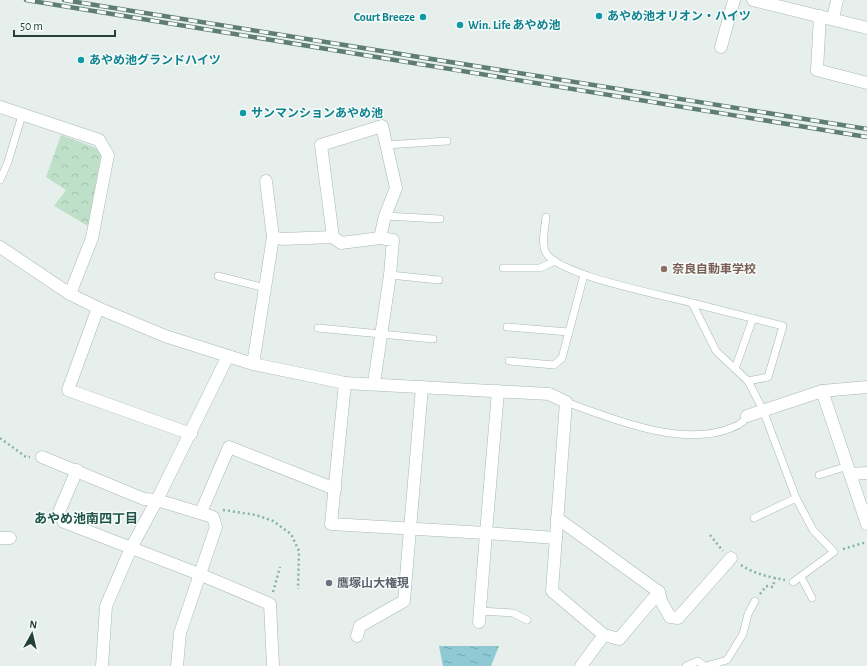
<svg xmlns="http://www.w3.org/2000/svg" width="867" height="666" font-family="'Alegreya Sans','Noto Sans JP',sans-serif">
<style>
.forest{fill:url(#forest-crowns)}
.water{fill:url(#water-ripples)}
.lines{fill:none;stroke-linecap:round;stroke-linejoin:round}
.lane-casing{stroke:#a8b8b2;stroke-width:8}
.street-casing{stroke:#a8b8b2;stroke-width:13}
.secondary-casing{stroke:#a4bbb3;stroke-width:13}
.path{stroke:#86b3a5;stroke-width:2.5;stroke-dasharray:2 3;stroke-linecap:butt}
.lane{stroke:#fff;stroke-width:7}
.street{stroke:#fff;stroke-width:12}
.secondary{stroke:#fff;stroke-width:12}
.rail-casing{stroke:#5f7d75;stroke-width:4.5}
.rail{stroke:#f7fbf9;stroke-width:3;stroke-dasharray:9;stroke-linecap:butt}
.culture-dot{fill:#0f9aa8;stroke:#f7fbf9;stroke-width:1.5}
.education-dot{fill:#8d6e63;stroke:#f7fbf9;stroke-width:1.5}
.worship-dot{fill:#6b7280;stroke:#f7fbf9;stroke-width:1.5}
.labels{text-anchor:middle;stroke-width:3;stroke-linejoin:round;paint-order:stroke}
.culture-label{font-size:12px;font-weight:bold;fill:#0d838f;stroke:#f7fbf9;text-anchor:start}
.education-label{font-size:12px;font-weight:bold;fill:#785e54;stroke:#f7fbf9;text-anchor:start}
.worship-label{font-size:12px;font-weight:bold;fill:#5b616d;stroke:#f7fbf9;text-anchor:start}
.neighbourhood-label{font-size:13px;font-weight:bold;fill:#1f5548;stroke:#f7fbf9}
</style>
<defs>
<pattern id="forest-crowns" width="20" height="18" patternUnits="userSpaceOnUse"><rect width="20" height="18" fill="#bfe0c8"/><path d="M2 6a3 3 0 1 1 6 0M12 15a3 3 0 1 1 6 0" fill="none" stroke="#a4c1ad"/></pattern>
<pattern id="water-ripples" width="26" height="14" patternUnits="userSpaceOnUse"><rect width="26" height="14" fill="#8ec9d4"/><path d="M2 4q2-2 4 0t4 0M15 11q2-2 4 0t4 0" fill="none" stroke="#74a5ad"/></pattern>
</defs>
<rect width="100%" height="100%" fill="#e6efeb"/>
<polygon class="forest" points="61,135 96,148 101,156 88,226 54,206 66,190 46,177"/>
<polygon class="water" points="439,646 499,646 491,666 443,666"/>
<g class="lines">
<g class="lane-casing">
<g id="lane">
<polyline points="386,145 447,141"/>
<polyline points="0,180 8,162 22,115"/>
<polyline points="385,216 440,219"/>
<path d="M 546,217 C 545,226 541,244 546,253 C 560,276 663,295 692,303 L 716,351 L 748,381 L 763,410 L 796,498 L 813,530 L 834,552 L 793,582"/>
<polyline points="503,268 540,268 555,261"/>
<polyline points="390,275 439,280"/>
<polyline points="218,276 265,288"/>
<polyline points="692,303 783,326 768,377 748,381"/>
<polyline points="507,327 569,332"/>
<polyline points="318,328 433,339"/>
<polyline points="509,361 554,365 562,358 584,275"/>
<polyline points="735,369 753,318"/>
<path d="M 566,402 C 612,419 683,448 731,428 C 739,425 743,423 747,416"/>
<polyline points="819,475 848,466"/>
<polyline points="754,518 796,498"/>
<polyline points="801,577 812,598"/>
<polyline points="480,611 513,613 527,620"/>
<polyline points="686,666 698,661 704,666"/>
<polyline points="706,666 727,660 743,634 748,614 755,601"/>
</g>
</g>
<g class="street-casing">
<g id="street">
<polyline points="820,16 817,70 867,83"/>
<polyline points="833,19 837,0"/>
<polyline points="721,47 734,0"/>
<polyline points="0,107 99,140 108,155 92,238 70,294"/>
<polyline points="266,181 273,237"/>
<polyline points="333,237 321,145 382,126 396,188 385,216 380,238"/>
<polyline points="0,247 70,294 98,308 165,336 253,364 345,383 549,394 566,402 552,591 604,635 581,666"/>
<polyline points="98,308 68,390 191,434"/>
<polyline points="253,364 273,237 282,239 333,237 341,243 380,238 393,240 390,275 374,383"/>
<polyline points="345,383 331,524 486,533 498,391"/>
<polyline points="822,391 867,524"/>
<polyline points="747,416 822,391 867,387"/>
<polyline points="42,457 144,499 157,500 213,517 216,527 180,633 177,666"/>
<polyline points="77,470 59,512 64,522 199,574 270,604 273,666"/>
<polyline points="851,474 867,473"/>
<polyline points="201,512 229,447 335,489"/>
<polyline points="557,518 659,592 661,601 670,617 678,618 731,558"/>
<polyline points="0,538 10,538"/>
<polyline points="479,622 486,533 556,538"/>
<polyline points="604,635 619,639 659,592"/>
<polyline points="357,636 360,626 404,601 422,387"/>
<polyline points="102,666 106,606 131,548 157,500 228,356"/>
</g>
</g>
<g class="secondary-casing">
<polyline id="secondary" points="753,0 867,28"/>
</g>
<g class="path">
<polyline points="0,438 26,457 30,457"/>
<polyline points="223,510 256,515 273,521 291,534 299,551 298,589"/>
<polyline points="710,535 723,551"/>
<polyline points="843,549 867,542"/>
<path d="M 741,565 C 754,574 770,577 785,580"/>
<polyline points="273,592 280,567"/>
<polyline points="760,594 766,586 773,587 775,578"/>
</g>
<use href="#lane" class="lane"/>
<use href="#street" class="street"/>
<use href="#secondary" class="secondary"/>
<g class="rail-casing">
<g id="rail">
<polyline points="26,0 867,137"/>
<polyline points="64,0 867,129"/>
</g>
</g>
<use href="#rail" class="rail"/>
</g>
<g class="culture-dot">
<circle cx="599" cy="16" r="4"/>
<circle cx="423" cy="17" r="4"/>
<circle cx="460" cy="25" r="4"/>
<circle cx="81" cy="60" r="4"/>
<circle cx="243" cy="113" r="4"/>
</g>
<circle class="education-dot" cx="664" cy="269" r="4"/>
<circle class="worship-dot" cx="329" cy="583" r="4"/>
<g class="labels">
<g class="culture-label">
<text x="607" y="20">あやめ池オリオン・ハイツ</text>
<text x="415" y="21" text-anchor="end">Court Breeze</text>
<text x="468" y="29">Win. Life あやめ池</text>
<text x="89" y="64">あやめ池グランドハイツ</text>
<text x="251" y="117">サンマンションあやめ池</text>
</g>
<g class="education-label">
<text x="672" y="273">奈良自動車学校</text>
</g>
<g class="worship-label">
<text x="337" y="587">鷹塚山大権現</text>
</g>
<g class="neighbourhood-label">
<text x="86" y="523">あやめ池南四丁目</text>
</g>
</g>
<g transform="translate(32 634) rotate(8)" stroke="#f7fbf9" stroke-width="3" paint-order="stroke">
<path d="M0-3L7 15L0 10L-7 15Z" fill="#24423a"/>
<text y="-6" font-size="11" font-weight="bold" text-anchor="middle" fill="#24423a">N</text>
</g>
<path d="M14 30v6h101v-6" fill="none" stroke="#24423a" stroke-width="2"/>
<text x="20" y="30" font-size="12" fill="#24423a" stroke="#f7fbf9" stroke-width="3" paint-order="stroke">50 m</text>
</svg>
